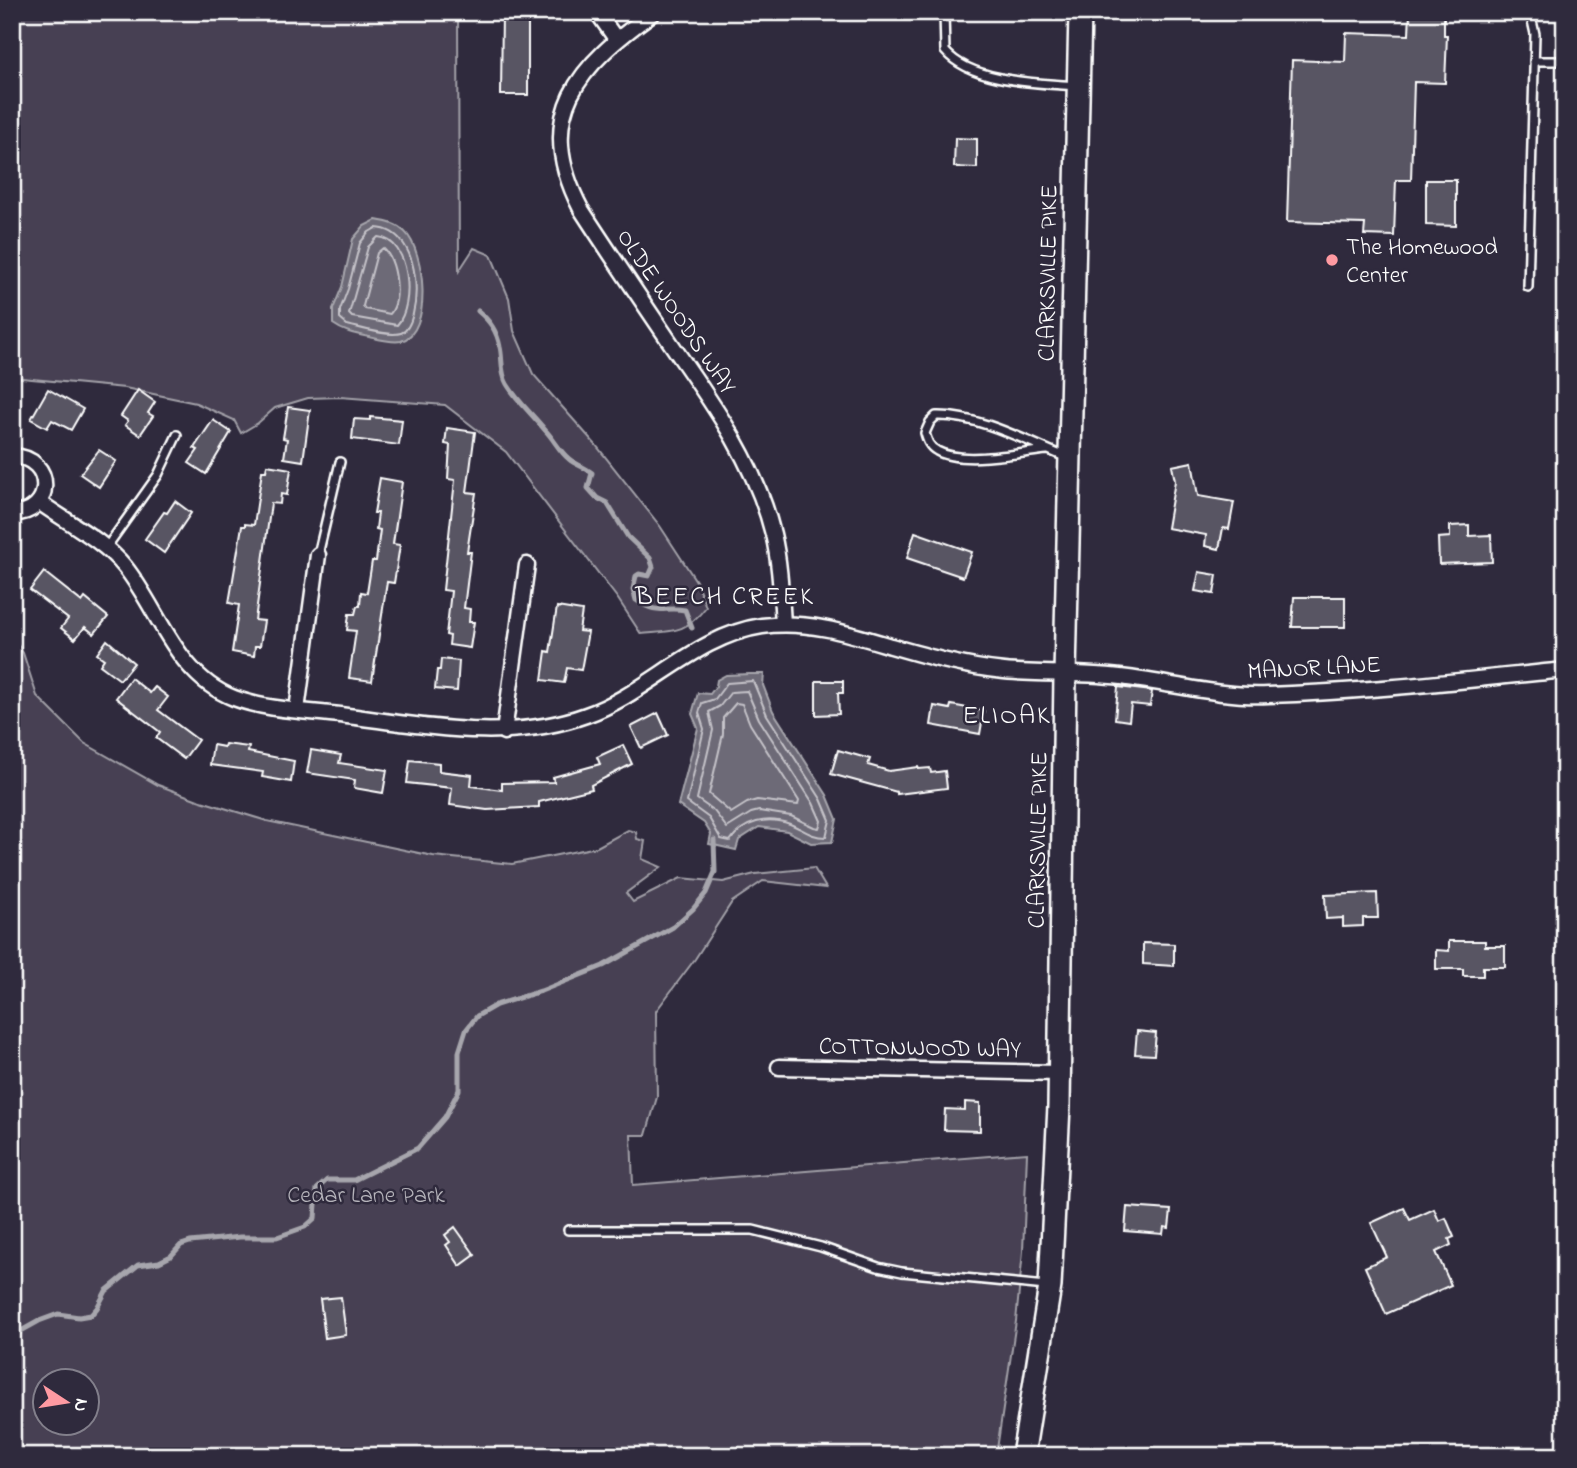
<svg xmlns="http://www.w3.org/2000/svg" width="1577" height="1468" font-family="'Indie Flower',sans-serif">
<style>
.green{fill:#464152;stroke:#a2a0a8;stroke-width:2;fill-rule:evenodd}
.water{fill:#6d6a77;stroke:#a7a6ad;stroke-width:2}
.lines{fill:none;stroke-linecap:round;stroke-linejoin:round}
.shore{stroke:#c5c3c9;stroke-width:2}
.stream{stroke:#a7a6ad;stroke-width:5}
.building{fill:#595564;stroke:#fff;stroke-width:2}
.service-casing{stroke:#fff;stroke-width:12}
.minor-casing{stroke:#fff;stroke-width:19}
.primary-casing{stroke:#fff;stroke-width:26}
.service{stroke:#2f2a3d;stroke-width:7}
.minor{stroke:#2f2a3d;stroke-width:14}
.primary{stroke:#2f2a3d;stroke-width:21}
.poi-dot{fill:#ff9aa2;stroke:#2f2a3d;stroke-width:2.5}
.labels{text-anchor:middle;stroke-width:5;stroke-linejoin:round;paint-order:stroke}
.poi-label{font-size:24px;fill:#fff;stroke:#2f2a3d;text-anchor:start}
.street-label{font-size:24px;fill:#fff;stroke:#2f2a3d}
.park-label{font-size:24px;fill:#b5b3ba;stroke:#2f2a3d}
.neighbourhood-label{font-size:26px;letter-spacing:2px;fill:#fff;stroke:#2f2a3d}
</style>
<rect width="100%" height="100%" fill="#2f2a3d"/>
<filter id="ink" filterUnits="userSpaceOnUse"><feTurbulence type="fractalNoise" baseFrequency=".0143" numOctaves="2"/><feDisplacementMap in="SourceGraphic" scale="14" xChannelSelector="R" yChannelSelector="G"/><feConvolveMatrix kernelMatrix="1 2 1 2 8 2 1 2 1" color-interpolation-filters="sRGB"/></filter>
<g filter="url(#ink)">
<g class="green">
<path d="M 12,12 L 458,12 L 459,271 L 474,248 L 491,255 L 509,298 L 514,331 L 533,374 L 595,444 L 660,526 L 696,581 L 706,607 C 685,634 673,631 641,634 L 618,599 L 506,452 L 445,405 L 340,397 L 308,398 L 275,408 L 258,423 L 241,433 L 234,420 L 196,403 L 125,388 L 12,377 Z"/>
<path d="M 12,636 L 23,653 L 37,696 L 84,743 L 158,785 L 198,800 L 267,821 L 433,856 L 512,864 L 597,847 L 628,830 L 636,832 L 637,839 L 645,841 L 642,859 L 661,867 L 626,893 L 633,902 L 681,878 L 723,882 L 755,874 L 814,868 L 826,888 L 763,881 L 732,902 L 695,959 L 656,1011 L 657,1097 L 646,1135 L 631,1135 L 633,1185 L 1027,1153 L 1023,1251 L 1016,1321 L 996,1456 L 12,1456 ZM 46,1380 L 88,1380 L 88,1422 L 46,1422 Z"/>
</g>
<g class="water">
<path d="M 376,220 C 388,222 397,224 405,232 C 425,251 433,332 401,341 C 392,343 378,339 369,337 C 355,334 344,332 333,324 L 333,309 L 342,287 L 353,239 L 364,226 Z"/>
<polygon points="750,674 764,674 763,685 773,711 827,795 837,819 832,842 811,843 787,831 759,827 739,840 736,850 709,844 711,834 704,823 678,805 698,728 692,714 698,693 710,694 716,686 717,680 726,675"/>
</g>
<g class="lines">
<g class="shore">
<path d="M 376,228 C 426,230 422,326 401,333 C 389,337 360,328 347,325 L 340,319 L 340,310 L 348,289 L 360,243 L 369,232 Z"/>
<path d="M 378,237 C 411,240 415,305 397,325 L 352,317 L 349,314 L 368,247 Z"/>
<path d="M 383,248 C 397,261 402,299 390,314 L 365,309 L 363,306 L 377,253 Z"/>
<path d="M 753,681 L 767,715 L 821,799 L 830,820 L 826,837 C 810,837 803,829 790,824 C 767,816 744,821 730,841 L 721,839 L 709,818 L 687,802 L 704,729 L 699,713 L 702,703 L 715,699 L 727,683 Z"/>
<polygon points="747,691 759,719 813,803 821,821 819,828 814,827 791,816 759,811 751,813 727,828 714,811 697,799 713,730 709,712 720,706 731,692"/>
<polygon points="736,703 742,704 750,724 799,801 798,805 757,800 747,803 731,813 709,794 723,734 723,718"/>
</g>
<g class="stream">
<path d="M 478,311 C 490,321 497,331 500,347 C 503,359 500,372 507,384 C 518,402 532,414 545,430 C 554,439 559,451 569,459 C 576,465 585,467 592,473 L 588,488 L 597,498 L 607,503 L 628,537 L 650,558 L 653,567 L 649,576 L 639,574 L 636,576 L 633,589 L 636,600 C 659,616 662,606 685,610 L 692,628"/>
<polyline points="12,1336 39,1321 58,1314 79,1317 91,1315 97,1308 106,1291 138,1265 159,1262 171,1256 181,1245 190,1242 240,1237 277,1237 305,1227 315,1218 317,1189 327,1180 354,1180 418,1148 445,1117 459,1090 459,1052 466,1030 477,1016 496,1005 541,991 603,966 673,927 693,909 706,893 715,872 714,840"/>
</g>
</g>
<g class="building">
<polygon points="502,12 528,12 528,95 501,95"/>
<polygon points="1410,12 1444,12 1444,35 1447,35 1445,83 1414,82 1411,180 1396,180 1394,236 1364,235 1365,224 1287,222 1292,60 1345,62 1346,33 1409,35"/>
<polygon points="955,138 977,139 977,168 954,167"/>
<polygon points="1426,180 1456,180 1456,226 1426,225"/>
<polygon points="48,389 83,409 71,430 52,420 47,428 31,419"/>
<polygon points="138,390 155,402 148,413 153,416 140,435 125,425 128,421 121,416"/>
<polygon points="288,407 310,410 303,461 284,458 287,439 283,438"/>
<polygon points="370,417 402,420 399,445 352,439 354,419 370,420"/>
<polygon points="213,420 231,432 206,474 189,463 198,450 194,448"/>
<polygon points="447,428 475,432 467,492 476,493 467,552 471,552 464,608 470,609 469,622 474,622 470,648 449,645 450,636 446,635 451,591 443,590 455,480 448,479 450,445 445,444"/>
<polygon points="99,450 116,461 99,487 80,474"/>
<polygon points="1192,462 1198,496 1234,502 1229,529 1223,528 1219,549 1205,546 1206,535 1167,528 1175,481 1172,466"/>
<polygon points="267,465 291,469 287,495 281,494 280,504 271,503 255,620 264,621 260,646 255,646 254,656 232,652 239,605 229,603 242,526 245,526 245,524 254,525 262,471 266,471"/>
<polygon points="380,478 402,482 393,544 400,545 394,583 387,582 372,681 349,678 356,631 347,630 349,614 355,614 357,606 360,606 361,592 367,593 372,561 376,561 380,530 376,529 378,513 374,513"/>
<polygon points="175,501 191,513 164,553 145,539 164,512 167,513"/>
<polygon points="1469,525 1469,536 1491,535 1492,562 1439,564 1438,538 1450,537 1450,526"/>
<polygon points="915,532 972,552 963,577 907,558"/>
<polygon points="44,572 82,602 85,598 108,617 94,634 85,627 75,639 61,628 68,619 30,590"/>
<polygon points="1199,572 1217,575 1214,594 1195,591"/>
<polygon points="1294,597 1345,597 1345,627 1292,627"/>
<polygon points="557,607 582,611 579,631 588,632 581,670 567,668 564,683 542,680 546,651 550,652"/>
<polygon points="107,640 134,663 120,680 100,665 104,659 97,654"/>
<polygon points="441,659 459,661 457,691 435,689 437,670 440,670"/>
<polygon points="131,678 150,693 155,687 168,697 158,710 198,740 184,759 156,738 160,732 116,698"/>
<polygon points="816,681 843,681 843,693 838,693 839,714 816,715"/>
<polygon points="1118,687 1152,691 1150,706 1131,704 1129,721 1115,719"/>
<polygon points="951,705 984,711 980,734 931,725 934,706 950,709"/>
<polygon points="658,713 668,735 641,748 631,727"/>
<polygon points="225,744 249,747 248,752 294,761 291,782 262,777 263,772 210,765 213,745 224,747"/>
<polygon points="623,745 632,764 591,785 592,789 539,802 539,807 487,810 450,805 452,788 407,783 410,760 439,763 439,771 472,775 471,786 502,790 502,783 554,782 553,777 600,764 597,757"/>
<polygon points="311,750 341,755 339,763 387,770 383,793 354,788 355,780 307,773"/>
<polygon points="838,750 870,759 868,765 889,771 918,767 919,769 930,768 931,773 945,771 947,788 897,794 897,792 831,774"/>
<polygon points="1377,893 1378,918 1363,918 1363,926 1343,927 1343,918 1326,919 1325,895"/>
<polygon points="1449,941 1485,941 1485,946 1505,946 1505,967 1483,967 1483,976 1463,976 1463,969 1436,969 1436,950 1449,951"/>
<polygon points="1143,943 1174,944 1174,966 1143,964"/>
<polygon points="1137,1031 1156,1033 1154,1055 1135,1054"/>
<polygon points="965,1102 980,1103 980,1131 944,1130 945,1109 965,1110"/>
<polygon points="1127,1207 1171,1210 1169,1228 1164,1227 1163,1234 1125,1231"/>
<polygon points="1404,1208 1410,1220 1434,1209 1439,1221 1446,1218 1454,1237 1449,1239 1451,1245 1436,1252 1451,1285 1386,1314 1365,1267 1387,1257 1371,1223"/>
<polygon points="455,1227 475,1255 460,1266 446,1245 450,1242 445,1235"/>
<polygon points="341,1297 346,1335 325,1338 320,1299"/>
</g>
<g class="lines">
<g class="service-casing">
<g id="service">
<path d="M 944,12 L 945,51 C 971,82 1038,83 1076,86"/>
<polyline points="1534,61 1565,61"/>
<polyline points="1528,287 1535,34 1530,12"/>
<path d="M 1047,450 C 1019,453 961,465 937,451 C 929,447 927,440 925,433 L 930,422 L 936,416 C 979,415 1026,441 1065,457"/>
<polyline points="106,548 158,475 177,435"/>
<polyline points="318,555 340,462"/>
<polyline points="568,1230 753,1230 821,1247 878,1267 902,1272 1046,1286"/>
</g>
</g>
<g class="minor-casing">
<g id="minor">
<polyline points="597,12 616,39"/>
<path d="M 654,12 C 578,66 532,115 581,209 C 612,257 644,304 676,351 C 716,408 756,465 773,534 C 780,563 781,593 783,624"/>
<path d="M 12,456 C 56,457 54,515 12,513"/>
<path d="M 39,502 C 67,522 103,540 125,567 C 160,611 176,676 234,698 C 266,710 306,711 340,715 C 422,725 506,744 586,715 C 649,693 695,636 762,626 C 807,620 848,633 891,646 C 929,657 965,667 1004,671 C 1045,675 1088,672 1128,678 C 1175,684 1220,697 1268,695 C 1367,692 1466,680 1565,670"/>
<polyline points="297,710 318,555"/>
<polyline points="504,732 527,565"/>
<polyline points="779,1067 1060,1073"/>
</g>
</g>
<g class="primary-casing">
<polyline id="primary" points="1023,1456 1050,1286 1059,1106 1065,675 1080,12"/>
</g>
<use href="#service" class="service"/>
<use href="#minor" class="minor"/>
<use href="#primary" class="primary"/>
</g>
</g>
<circle class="poi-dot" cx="1332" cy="260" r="7"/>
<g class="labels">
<g class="poi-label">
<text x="1346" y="254">The Homewood<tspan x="1346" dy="28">Center</tspan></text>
</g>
<g class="street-label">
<text transform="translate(1047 273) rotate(-89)" y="8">CLARKSVILLE PIKE</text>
<text transform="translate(677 311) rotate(56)" y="8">OLDE WOODS WAY</text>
<text transform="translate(1314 667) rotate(-3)" y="8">MANOR LANE</text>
<text transform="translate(1037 840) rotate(-89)" y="8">CLARKSVILLE PIKE</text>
<text transform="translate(920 1047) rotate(1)" y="8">COTTONWOOD WAY</text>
</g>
<g class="park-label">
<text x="366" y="1202">Cedar Lane Park</text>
</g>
<g class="neighbourhood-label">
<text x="725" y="604">BEECH CREEK</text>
<text x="1007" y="723">ELIOAK</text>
</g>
</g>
<rect width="1577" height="1468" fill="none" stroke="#2f2a3d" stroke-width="42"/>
<rect x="21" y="21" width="1535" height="1426" fill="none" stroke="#fff" stroke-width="2.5" filter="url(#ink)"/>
<g transform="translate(66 1402) rotate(102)"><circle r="33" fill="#2f2a3d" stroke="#827f8b" stroke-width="2"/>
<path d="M0-5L12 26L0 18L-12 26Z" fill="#ff9aa2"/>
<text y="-10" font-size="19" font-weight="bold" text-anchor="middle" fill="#ffffff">N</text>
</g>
</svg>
